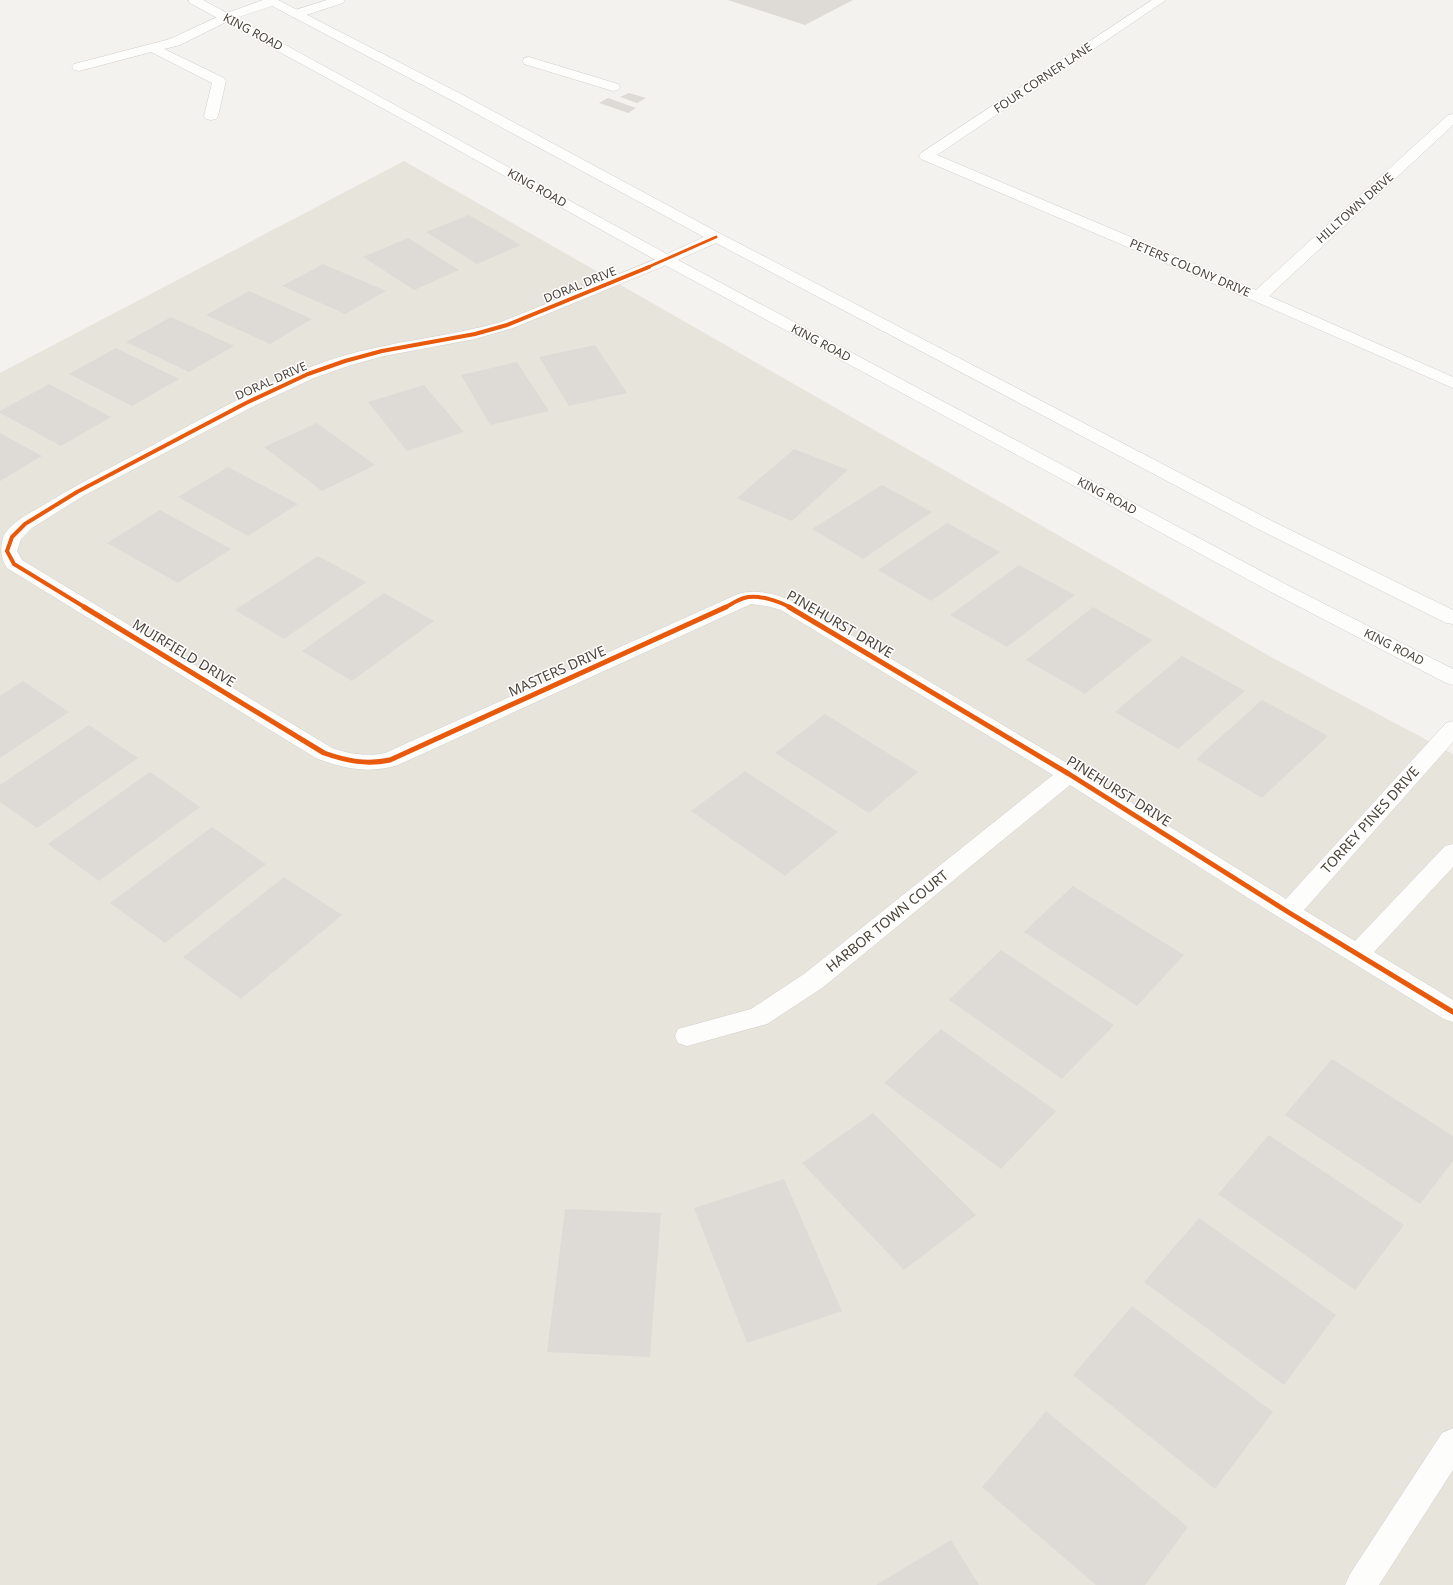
<svg xmlns="http://www.w3.org/2000/svg" width="1453" height="1585" font-family="'Noto Sans',sans-serif">
<style>
.residential{fill:#e7e4dc}
.building{fill:#dedbd6}
.lines{fill:none;stroke-linecap:round;stroke-linejoin:round}
.service-casing{stroke:#d2d0cb;stroke-width:1}
.minor-casing{stroke:#d2d0cb;stroke-width:1}
.tertiary-casing{stroke:#d2d0cb;stroke-width:1}
.service{fill:#fdfdfc;fill-rule:evenodd}
.minor{fill:#fdfdfc;fill-rule:evenodd}
.tertiary{fill:#fdfdfc;fill-rule:evenodd}
.cycleway-far2-casing{stroke:#fff;stroke-width:4.5}
.cycleway-far1-casing{stroke:#fff;stroke-width:6}
.cycleway-casing{stroke:#fff;stroke-width:8}
.cycleway-far2{stroke:#e8590c;stroke-width:3}
.cycleway-far1{stroke:#e8590c;stroke-width:4}
.cycleway{stroke:#e8590c;stroke-width:5}
.labels{text-anchor:middle;stroke-width:3;stroke-linejoin:round;paint-order:stroke}
.far-street-label{font-size:12px;fill:#4b4439;stroke:#fff}
.street-label{font-size:14px;fill:#4b4439;stroke:#fff}
</style>
<rect width="100%" height="100%" fill="#f4f2ee"/>
<polygon class="residential" points="404,161 1273,658 1453,754 1453,1585 0,1585 0,373"/>
<g class="building">
<polygon points="728,0 853,0 805,25"/>
<polygon points="629,93 646,98 637,103 620,97"/>
<polygon points="608,98 636,108 628,113 599,103"/>
<polygon points="469,215 521,245 477,264 426,232"/>
<polygon points="408,238 459,270 414,290 363,257"/>
<polygon points="323,264 386,291 345,314 282,286"/>
<polygon points="249,291 312,319 270,344 206,315"/>
<polygon points="171,317 234,346 189,372 126,342"/>
<polygon points="595,345 627,393 569,406 539,357"/>
<polygon points="116,348 179,379 132,406 69,374"/>
<polygon points="517,362 549,411 490,425 461,375"/>
<polygon points="49,384 111,417 61,446 0,413 0,411"/>
<polygon points="424,385 464,432 407,451 368,402"/>
<polygon points="317,423 375,465 322,491 264,447"/>
<polygon points="0,433 42,456 0,481"/>
<polygon points="794,449 848,470 792,521 737,498"/>
<polygon points="228,467 298,504 248,536 178,497"/>
<polygon points="882,485 932,512 863,559 812,529"/>
<polygon points="160,510 231,549 178,583 107,543"/>
<polygon points="947,523 1000,552 931,601 878,570"/>
<polygon points="318,556 366,582 284,639 235,610"/>
<polygon points="1019,565 1075,595 1007,647 950,615"/>
<polygon points="384,593 434,621 352,681 302,651"/>
<polygon points="1093,607 1152,640 1085,694 1026,660"/>
<polygon points="1182,656 1245,691 1178,749 1115,712"/>
<polygon points="23,681 69,712 0,758 0,696"/>
<polygon points="1262,700 1328,736 1262,798 1196,759"/>
<polygon points="825,714 918,772 869,813 775,753"/>
<polygon points="89,725 138,758 37,828 0,802 0,785"/>
<polygon points="745,771 838,832 785,876 691,811"/>
<polygon points="150,772 200,807 99,881 48,844"/>
<polygon points="212,827 266,864 165,943 110,903"/>
<polygon points="284,877 342,915 241,999 183,957"/>
<polygon points="1073,886 1184,955 1137,1006 1024,932"/>
<polygon points="1001,950 1114,1025 1062,1079 949,1000"/>
<polygon points="941,1029 1056,1111 1001,1169 884,1083"/>
<polygon points="1332,1059 1453,1136 1453,1161 1420,1204 1285,1115"/>
<polygon points="873,1113 976,1215 904,1270 802,1163"/>
<polygon points="1269,1135 1404,1225 1355,1290 1218,1194"/>
<polygon points="784,1179 842,1311 747,1343 694,1208"/>
<polygon points="565,1209 661,1213 650,1357 547,1352"/>
<polygon points="1199,1218 1336,1315 1284,1385 1144,1282"/>
<polygon points="1132,1306 1273,1412 1215,1489 1073,1375"/>
<polygon points="1046,1411 1188,1527 1145,1585 1096,1585 982,1487"/>
<polygon points="951,1540 979,1585 876,1585"/>
</g>
<g class="lines">
<g class="service-casing">
<g id="service">
<polygon points="327,0 345,0 343,3 300,17 292,17 290,14 292,11"/>
<polygon points="529,57 618,84 620,87 618,90 613,91 524,64 523,61 524,58"/>
</g>
</g>
<g class="minor-casing">
<g id="minor">
<polygon points="1152,0 1166,0 937,155 1256,290 1448,115 1453,114 1453,125 1269,296 1453,377 1453,388 1252,300 921,159 919,156 921,153"/>
<polygon points="226,13 230,14 232,17 230,20 180,45 164,49 224,78 226,81 218,116 216,119 211,120 206,119 204,116 212,83 151,52 79,71 74,70 72,67 74,64 170,39"/>
<path d="M 666,255 L 671,257 L 674,260 L 671,263 L 513,328 L 475,339 L 384,356 L 351,365 L 314,378 L 252,407 L 83,496 L 32,528 L 21,539 L 17,551 L 22,560 L 332,748 C 350,754 366,757 385,753 L 738,594 C 757,588 777,595 795,602 L 1077,769 L 1286,899 L 1446,723 L 1453,721 L 1453,742 L 1304,910 L 1355,941 L 1445,846 L 1453,844 L 1453,867 L 1374,952 L 1453,1000 L 1453,1022 L 1444,1019 L 1280,918 L 1070,785 L 822,988 L 767,1024 L 687,1046 L 678,1043 L 675,1036 L 678,1029 L 751,1009 L 804,974 L 1053,775 L 781,610 L 767,606 L 751,604 L 398,765 C 369,774 344,769 316,758 L 7,568 C 0,558 0,546 4,535 C 13,521 28,514 42,506 C 68,490 94,476 121,462 C 192,425 263,381 339,357 C 392,341 448,337 501,322 Z"/>
<polygon points="1453,1428 1453,1470 1379,1585 1345,1585 1350,1574 1442,1433"/>
</g>
</g>
<g class="tertiary-casing">
<path id="tertiary" d="M 188,0 L 203,0 L 227,13 L 263,0 L 278,0 L 463,95 L 721,234 L 1272,521 L 1453,610 L 1453,624 L 1446,623 L 1258,529 L 716,243 L 678,260 L 1289,586 L 1453,669 L 1453,685 L 1446,683 L 1275,594 L 661,263 L 404,120 L 190,3 ZM 272,6 L 453,101 L 704,237 L 667,254 L 236,18 Z"/>
</g>
<use href="#service" class="service"/>
<use href="#minor" class="minor"/>
<use href="#tertiary" class="tertiary"/>
<g class="cycleway-far2-casing">
<polyline id="cycleway-far2" points="646,268 716,237"/>
</g>
<g class="cycleway-far1-casing">
<g id="cycleway-far1">
<polyline points="86,608 14,564 7,551 12,537 25,524 77,492 246,403 308,374 345,361 382,351 475,334 507,325 649,267"/>
<path d="M 724,608 C 730,605 737,600 744,598 C 758,594 779,601 791,608"/>
</g>
</g>
<g class="cycleway-casing">
<g id="cycleway">
<path d="M 84,607 L 324,753 C 347,761 366,765 390,760 L 726,607"/>
<polyline points="789,607 1069,774 1288,912 1453,1012"/>
</g>
</g>
<use href="#cycleway-far2" class="cycleway-far2"/>
<use href="#cycleway-far1" class="cycleway-far1"/>
<use href="#cycleway" class="cycleway"/>
</g>
<g class="labels">
<g class="far-street-label">
<text transform="translate(253 32) rotate(28)" y="4">KING ROAD</text>
<text transform="translate(1043 78) rotate(-34)" y="4">FOUR CORNER LANE</text>
<text transform="translate(537 188) rotate(29)" y="4">KING ROAD</text>
<text transform="translate(1355 208) rotate(-42)" y="4">HILLTOWN DRIVE</text>
<text transform="translate(1190 268) rotate(23)" y="4">PETERS COLONY DRIVE</text>
<text transform="translate(580 285) rotate(-22)" y="4">DORAL DRIVE</text>
<text transform="translate(821 343) rotate(28)" y="4">KING ROAD</text>
<text transform="translate(271 381) rotate(-24)" y="4">DORAL DRIVE</text>
<text transform="translate(1107 496) rotate(28)" y="4">KING ROAD</text>
<text transform="translate(1394 647) rotate(27)" y="4">KING ROAD</text>
</g>
<g class="street-label">
<text transform="translate(840 624) rotate(30)" y="5">PINEHURST DRIVE</text>
<text transform="translate(184 653) rotate(31)" y="5">MUIRFIELD DRIVE</text>
<text transform="translate(557 671) rotate(-24)" y="5">MASTERS DRIVE</text>
<text transform="translate(1119 791) rotate(32)" y="5">PINEHURST DRIVE</text>
<text transform="translate(1370 820) rotate(-48)" y="5">TORREY PINES DRIVE</text>
<text transform="translate(887 921) rotate(-39)" y="5">HARBOR TOWN COURT</text>
</g>
</g>
</svg>
